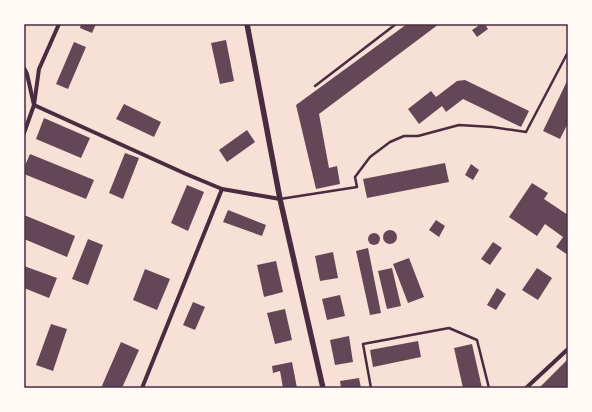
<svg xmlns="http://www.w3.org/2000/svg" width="592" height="412" font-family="'Crimson Pro',serif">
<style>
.building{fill:#644757}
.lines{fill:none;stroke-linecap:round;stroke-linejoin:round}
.service{stroke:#4a2c40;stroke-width:2.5}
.minor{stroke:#4a2c40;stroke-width:4}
.tertiary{stroke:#4a2c40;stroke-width:5.5}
.neatline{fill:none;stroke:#4a2c40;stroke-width:1.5}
</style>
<rect width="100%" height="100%" fill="#f7e1d7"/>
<g class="building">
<polygon points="81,24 96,24 92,33 80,28"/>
<polygon points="407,24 439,24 319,114 329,168 337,166 340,184 316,189 296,105"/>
<polygon points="481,24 485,24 488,29 477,37 472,30"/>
<polygon points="226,40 234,81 220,84 211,43"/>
<polygon points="74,42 86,47 68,89 56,84"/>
<polygon points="568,79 568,123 560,139 543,131"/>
<polygon points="465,80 529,111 521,127 463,99 446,112 442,106 419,124 408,109 431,91 436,97 457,81"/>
<polygon points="124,104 161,122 154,137 116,119"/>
<polygon points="44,118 90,138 81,158 36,139"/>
<polygon points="247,130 255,142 227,162 219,150"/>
<polygon points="125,153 139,158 123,199 109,193"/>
<polygon points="30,154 94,180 86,199 24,174 24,168"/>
<polygon points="445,163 449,182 367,198 363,179"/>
<polygon points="471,164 479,170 473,180 465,175"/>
<polygon points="532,183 548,193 544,199 568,215 568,255 556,247 563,237 545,224 537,236 509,217"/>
<polygon points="187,185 204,192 188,231 171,223"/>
<polygon points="228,210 266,225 262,236 223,222"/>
<polygon points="24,215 75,236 67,257 24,239"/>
<polygon points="436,220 445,226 439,237 429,230"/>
<circle cx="390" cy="237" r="7"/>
<circle cx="374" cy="239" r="6"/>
<polygon points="88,239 103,245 88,285 72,279"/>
<polygon points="493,242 502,248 490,265 481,259"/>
<polygon points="368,248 381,313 370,315 356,251"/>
<polygon points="333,252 338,278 320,281 315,256"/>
<polygon points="409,258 424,297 408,303 393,264"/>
<polygon points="276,261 283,292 264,297 257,265"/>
<polygon points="24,266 57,278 49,298 24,288"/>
<polygon points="392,268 401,306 387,309 378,271"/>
<polygon points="537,268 552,278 538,300 522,290"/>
<polygon points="145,269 170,279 157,310 133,300"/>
<polygon points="497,288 506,294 496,310 487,305"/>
<polygon points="340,295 345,316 327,320 322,299"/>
<polygon points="193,302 205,307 195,330 183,325"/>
<polygon points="285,309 292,340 275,344 267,313"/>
<polygon points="51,324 67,329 53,371 36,365"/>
<polygon points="349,336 353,362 335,365 330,340"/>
<polygon points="418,341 421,357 373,367 370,350"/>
<polygon points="121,342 139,350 122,388 101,388"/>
<polygon points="472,344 482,388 463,388 454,348"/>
<polygon points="568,359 568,386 566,388 539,388"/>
<polygon points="292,362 297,388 283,388 280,371 273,373 272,366"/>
<polygon points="359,378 361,388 341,388 340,381"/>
</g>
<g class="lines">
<g class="service">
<polyline points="315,86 396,24"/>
<polyline points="280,199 357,187 355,177 370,157 390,142 404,136 418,136 459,125 492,127 526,132 568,52"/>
<polyline points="371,388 363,344 449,328 477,340 489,388"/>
</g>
<g class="minor">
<polyline points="24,68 27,74 34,105 186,174 222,189 280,199"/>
<polyline points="24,133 34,105 39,69 59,24"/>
<polyline points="142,388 222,189"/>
<polyline points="526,388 568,349"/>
</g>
<polyline class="tertiary" points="247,24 280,199 323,388"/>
</g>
<rect width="592" height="412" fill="none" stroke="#fffaf5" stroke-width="50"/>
<rect x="25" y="25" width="542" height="362" class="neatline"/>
</svg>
